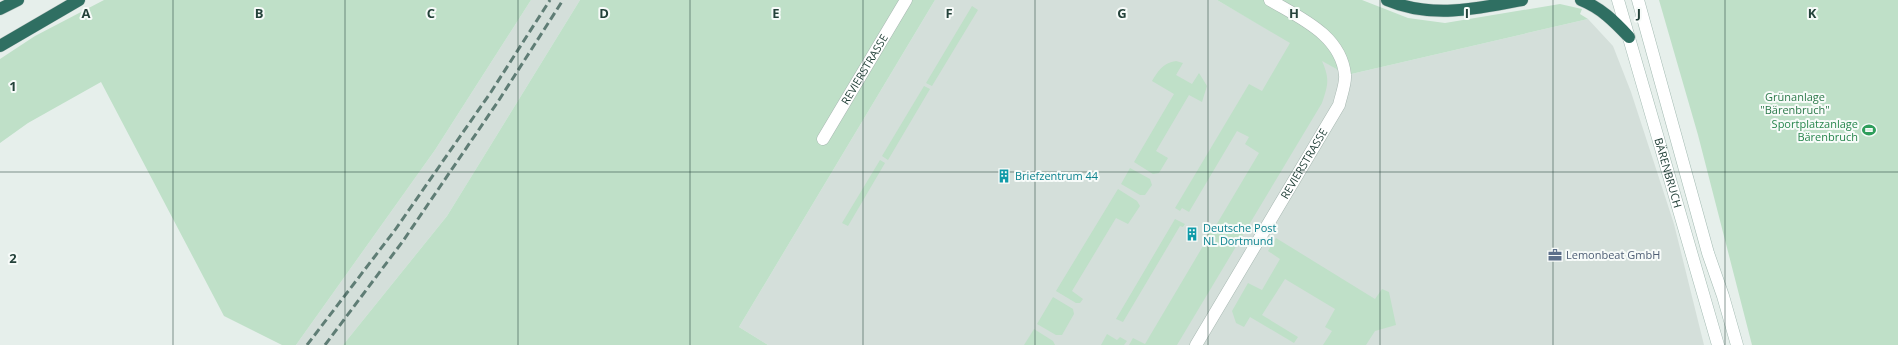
<svg xmlns="http://www.w3.org/2000/svg" width="1898" height="345" font-family="'Open Sans',sans-serif">
<style>
.built{fill:#d4dfda}
.green{fill:#bfe0c8}
.lines{fill:none;stroke-linecap:round;stroke-linejoin:round}
.street-casing{stroke:#a8b8b2;stroke-width:13}
.secondary-casing{stroke:#a4bbb3;stroke-width:13}
.highway-casing{stroke:#c2cac8;stroke-width:13}
.street{stroke:#fff;stroke-width:12}
.secondary{stroke:#fff;stroke-width:12}
.highway{stroke:#2f6f62;stroke-width:12}
.rail{stroke:#5f7d75;stroke-width:3;stroke-dasharray:8 4;stroke-linecap:butt}
.grid{fill:none;stroke:#24423a;stroke-width:1;stroke-opacity:0.55}
.labels{text-anchor:middle;stroke-width:4;stroke-linejoin:round;paint-order:stroke}
.street-label{font-size:11px;fill:#24423a;stroke:#f7fbf9}
.park-label{font-size:11px;fill:#2d7a4b;stroke:#f7fbf9}
.leisure-label{font-size:11px;fill:#27864d;stroke:#f7fbf9;text-anchor:end}
.culture-label{font-size:11px;fill:#0d838f;stroke:#f7fbf9;text-anchor:start}
.service-label{font-size:11px;fill:#4e5e75;stroke:#f7fbf9;text-anchor:start}
.grid-label{font-size:13px;text-anchor:middle;font-weight:bold;fill:#24423a;stroke:#f7fbf9;stroke-width:4;stroke-linejoin:round;paint-order:stroke}
</style>
<rect width="100%" height="100%" fill="#e6efeb"/>
<g class="built">
<polygon points="531,0 580,0 447,216 343,345 296,345 435,150"/>
<polygon points="935,0 1217,0 1347,75 1588,19 1613,46 1631,92 1674,224 1704,345 768,345 739,327"/>
</g>
<g class="green">
<polygon points="104,0 531,0 435,150 296,345 282,345 224,316 101,82 28,123 0,143 0,59 35,36"/>
<polygon points="580,0 935,0 739,327 768,345 343,345 447,216"/>
<path d="M 1217,0 L 1362,0 L 1408,18 L 1445,23 L 1560,4 L 1582,9 L 1580,14 L 1588,19 L 1347,75 L 1322,61 C 1330,79 1328,85 1322,103 L 1177,345 L 1129,345 L 1133,338 L 1145,344 L 1206,241 L 1204,240 L 1213,226 L 1215,227 L 1259,153 L 1245,144 L 1249,137 L 1237,131 L 1189,212 L 1182,208 L 1180,211 L 1175,208 L 1249,84 L 1262,91 L 1290,43 Z"/>
<polygon points="1659,0 1898,0 1898,345 1752,345 1698,135"/>
<polygon points="972,6 978,10 932,86 926,83"/>
<path d="M 1176,61 L 1183,63 L 1176,75 L 1192,84 L 1199,73 L 1207,86 L 1202,102 L 1189,95 L 1156,151 L 1168,158 L 1159,173 L 1153,174 L 1134,162 L 1174,94 L 1152,81 C 1158,71 1163,63 1176,61 Z"/>
<polygon points="924,86 930,89 888,160 882,156"/>
<polygon points="880,160 885,163 848,226 842,223"/>
<polygon points="1130,168 1150,179 1152,185 1145,195 1140,195 1121,184"/>
<polygon points="1118,189 1137,201 1140,206 1128,224 1116,218 1072,291 1083,299 1080,303 1076,303 1056,291"/>
<polygon points="1175,219 1185,224 1183,227 1180,226 1123,322 1116,319"/>
<polygon points="1276,238 1375,299 1382,289 1389,292 1396,325 1375,331 1366,345 1323,345 1332,331 1325,327 1335,309 1285,279 1262,315 1298,337 1294,343 1250,317 1244,327 1236,323 1232,311 1248,283 1262,290 1280,259 1268,251"/>
<polygon points="1053,297 1073,309 1074,314 1062,335 1056,335 1037,324"/>
<polygon points="1034,329 1053,341 1055,345 1024,345"/>
<polygon points="1107,334 1117,340 1120,337 1127,341 1124,345 1101,345"/>
</g>
<g class="lines">
<g class="street-casing">
<g id="street">
<path id="s1" d="M 823,139 L 906,0"/>
<path id="s2" d="M 1196,345 L 1339,105 C 1341,96 1346,83 1345,75 C 1341,35 1300,18 1270,0"/>
</g>
</g>
<g class="secondary-casing">
<g id="secondary">
<path id="s3" d="M 1618,0 L 1718,345"/>
<polyline points="1638,0 1708,253 1723,296 1737,345"/>
</g>
</g>
<g class="highway-casing">
<g id="highway">
<path d="M 1387,0 C 1431,19 1477,9 1522,0"/>
<path d="M 1581,0 C 1601,8 1614,21 1629,37"/>
<polyline points="0,9 18,0"/>
<polyline points="0,46 79,0"/>
</g>
</g>
<use href="#street" class="street"/>
<use href="#secondary" class="secondary"/>
<use href="#highway" class="highway"/>
<g class="rail">
<polyline points="307,345 395,230 491,92 550,0"/>
<polyline points="325,345 403,241 499,100 563,0"/>
</g>
</g>
<path class="grid" d="M 173,0 L 173,345M 345,0 L 345,345M 518,0 L 518,345M 690,0 L 690,345M 863,0 L 863,345M 1035,0 L 1035,345M 1208,0 L 1208,345M 1380,0 L 1380,345M 1553,0 L 1553,345M 1725,0 L 1725,345M 0,172 L 1898,172"/>
<defs>
<g id="stadium-bare" transform="scale(1.08)"><path d="M0-5a6.5 5 0 1 0 0 10a6.5 5 0 1 0 0-10ZM-3.5-1.8h7v3.6h-7Z" fill="#2e9e5b" stroke="#f7fbf9" stroke-width="2.5" paint-order="stroke"/></g>
<g id="building-bare" transform="scale(1.08)"><path d="M-4-6H4V6H1V3H-1V6H-4ZM-2.5-4.3h1.7v1.8h-1.7ZM.8-4.3h1.7v1.8H.8ZM-2.5-1h1.7V.8h-1.7ZM.8-1h1.7V.8H.8Z" fill="#0f9aa8" stroke="#f7fbf9" stroke-width="2.5" paint-order="stroke"/></g>
<g id="office-bare" transform="scale(1.08)"><path d="M-6-3h4V-5.5h4V-3h4V5H-6ZM-1-4.5V-3h2v-1.5ZM-6 0V1H6V0Z" fill="#5c6f8a" stroke="#f7fbf9" stroke-width="2.5" paint-order="stroke"/></g>
</defs>
<g fill-rule="evenodd">
<use href="#stadium-bare" x="1869" y="130"/>
<use href="#building-bare" x="1004" y="176"/>
<use href="#building-bare" x="1192" y="234"/>
<use href="#office-bare" x="1555" y="255"/>
</g>
<g class="labels">
<g class="street-label">
<text dy="4" stroke="none"><textPath href="#s1" startOffset="81">REVIERSTRASSE</textPath></text>
<text dy="4" stroke="none"><textPath href="#s2" startOffset="211">REVIERSTRASSE</textPath></text>
<text dy="4" stroke="none"><textPath href="#s3" startOffset="180">BÄRENBRUCH</textPath></text>
</g>
<g class="park-label">
<text x="1795" y="101">Grünanlage<tspan x="1795" dy="13">"Bärenbruch"</tspan></text>
</g>
<g class="leisure-label">
<text x="1858" y="128">Sportplatzanlage<tspan x="1858" dy="13">Bärenbruch</tspan></text>
</g>
<g class="culture-label">
<text x="1015" y="180">Briefzentrum 44</text>
<text x="1203" y="232">Deutsche Post<tspan x="1203" dy="13">NL Dortmund</tspan></text>
</g>
<g class="service-label">
<text x="1566" y="259">Lemonbeat GmbH</text>
</g>
</g>
<g class="grid-label">
<text x="86" y="18">A</text>
<text x="259" y="18">B</text>
<text x="431" y="18">C</text>
<text x="604" y="18">D</text>
<text x="776" y="18">E</text>
<text x="949" y="18">F</text>
<text x="1122" y="18">G</text>
<text x="1294" y="18">H</text>
<text x="1467" y="18">I</text>
<text x="1639" y="18">J</text>
<text x="1812" y="18">K</text>
<text x="13" y="91">1</text>
<text x="13" y="263">2</text>
</g>
</svg>
